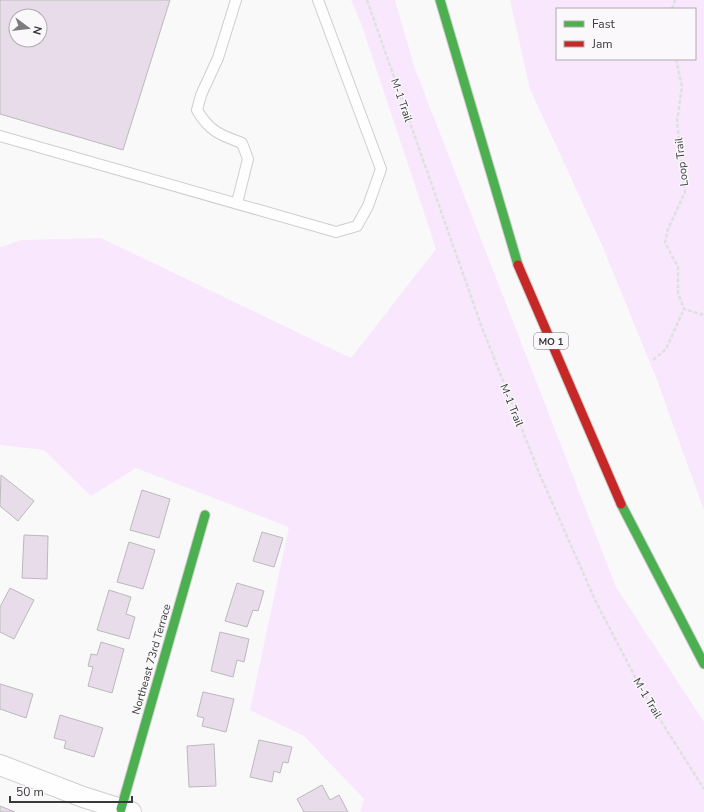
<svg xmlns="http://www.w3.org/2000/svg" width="704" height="812" font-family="'Nunito Sans',sans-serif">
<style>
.green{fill:#f8e7fd;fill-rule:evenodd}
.building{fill:#e8dceb;stroke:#bab9ba;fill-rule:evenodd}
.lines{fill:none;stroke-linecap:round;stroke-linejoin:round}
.lane-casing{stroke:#cfcecf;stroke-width:12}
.street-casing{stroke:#cfcecf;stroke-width:22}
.fast-casing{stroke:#cfcecf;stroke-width:11}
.jam-casing{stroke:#cfcecf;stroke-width:11}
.path{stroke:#e0e0e0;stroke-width:2.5;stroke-dasharray:4 2;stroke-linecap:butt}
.lane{stroke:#fefefe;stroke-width:10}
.street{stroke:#fefefe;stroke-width:20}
.fast{stroke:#4caf50;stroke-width:9}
.jam{stroke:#c62828;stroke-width:9}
.labels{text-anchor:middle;stroke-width:3;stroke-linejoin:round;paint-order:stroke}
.shield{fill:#faf8fb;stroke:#737274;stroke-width:1}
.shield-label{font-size:10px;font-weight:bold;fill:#39393a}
.street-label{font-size:11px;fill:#39393a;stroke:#faf8fb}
</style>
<rect width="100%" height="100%" fill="#faf9fa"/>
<g class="green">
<polygon points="351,0 395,0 415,69 616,587 704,722 704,812 360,812 364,799 304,736 250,710 289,527 136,468 91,496 44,450 0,445 0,247 22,240 101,238 351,358 436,249 361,23"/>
<path d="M 510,0 L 704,0 L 704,510 L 657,380 L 602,245 L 530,89 ZM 557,9 L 695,9 L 695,59 L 557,59 Z"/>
</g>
<g class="building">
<path d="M 0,0 L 170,0 L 123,150 L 0,114 ZM 16,16 L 40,16 L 40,40 L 16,40 Z"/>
<polygon points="1,475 34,501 18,521 0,506"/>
<polygon points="142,490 170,499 159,538 130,530"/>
<polygon points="262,532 283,538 274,567 253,561"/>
<polygon points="24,535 48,536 47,579 22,578"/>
<polygon points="129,542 155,550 143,589 117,582"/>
<polygon points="237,583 264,591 258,611 253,610 247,627 225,621"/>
<polygon points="10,588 34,600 14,639 0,632 0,607"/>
<polygon points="109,590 131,597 126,614 135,617 129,639 97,630"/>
<polygon points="220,632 249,639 244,662 237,660 233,677 211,671"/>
<polygon points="101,642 124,649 112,693 88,686 93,667 88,666 91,654 97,655"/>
<polygon points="0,684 33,694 26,718 0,709"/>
<polygon points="203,692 234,699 226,732 202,726 204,718 197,716"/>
<polygon points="60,715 103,728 94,757 64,748 66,741 54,738"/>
<polygon points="259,740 292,747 288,763 283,762 280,773 274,771 272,782 250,777"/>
<polygon points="214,744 216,786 189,787 187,746"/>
<polygon points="322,785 330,800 339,795 348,812 304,812 297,799"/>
<polygon points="0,806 15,812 0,812"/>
</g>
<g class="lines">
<g class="lane-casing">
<g id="lane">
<path d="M 236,0 L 218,58 L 201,95 L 197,110 C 209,131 220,135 242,143 L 248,159 L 237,203"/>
<polyline points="0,136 336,232 357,226 368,206 381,169 318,0"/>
</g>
</g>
<g class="street-casing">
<polyline id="street" points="0,765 83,797 131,812"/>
</g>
<g class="fast-casing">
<g id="fast">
<polyline points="440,0 518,265"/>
<polyline points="621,504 704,664"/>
<polyline points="121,809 205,515"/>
</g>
</g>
<g class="jam-casing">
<polyline id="jam" points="518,265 621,504"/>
</g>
<g class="path">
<polyline points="367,0 481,325 540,475 596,602 645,696 704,789"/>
<polyline points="672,9 675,0"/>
<polyline points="676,59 682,86 677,122 685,192 668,229 665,243 678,267 678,293 684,309 704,315"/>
<polyline points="653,360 666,349 684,309"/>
</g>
<use href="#lane" class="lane"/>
<use href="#street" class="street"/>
<use href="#fast" class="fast"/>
<use href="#jam" class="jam"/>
</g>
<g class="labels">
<rect class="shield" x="534" y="333" width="34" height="16" rx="3"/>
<g class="shield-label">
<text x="551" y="345">MO 1</text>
</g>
<g class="street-label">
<text transform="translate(402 100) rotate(71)" y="4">M-1 Trail</text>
<text transform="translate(681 162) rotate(-97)" y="4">Loop Trail</text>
<text transform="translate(512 405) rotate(68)" y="4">M-1 Trail</text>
<text transform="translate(151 659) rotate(-74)" y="4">Northeast 73rd Terrace</text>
<text transform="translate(648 698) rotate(59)" y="4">M-1 Trail</text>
</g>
</g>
<rect x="556" y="8" width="140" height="52" fill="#faf8fb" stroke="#adacae"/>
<rect x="564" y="21" width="20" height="6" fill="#4caf50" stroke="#adacae"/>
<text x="592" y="28" font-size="12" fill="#39393a">Fast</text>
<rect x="564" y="41" width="20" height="6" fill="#c62828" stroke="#adacae"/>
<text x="592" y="48" font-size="12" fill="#39393a">Jam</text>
<g transform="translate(28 28) rotate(105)"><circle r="19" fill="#faf8fb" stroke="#adacae"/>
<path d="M0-3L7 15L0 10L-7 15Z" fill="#7d7c7d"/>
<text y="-6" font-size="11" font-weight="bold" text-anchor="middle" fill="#39393a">N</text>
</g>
<path d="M10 796v6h122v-6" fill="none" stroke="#39393a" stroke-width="2"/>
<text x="16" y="796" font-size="12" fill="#39393a" stroke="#faf8fb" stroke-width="3" paint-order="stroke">50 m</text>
</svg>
